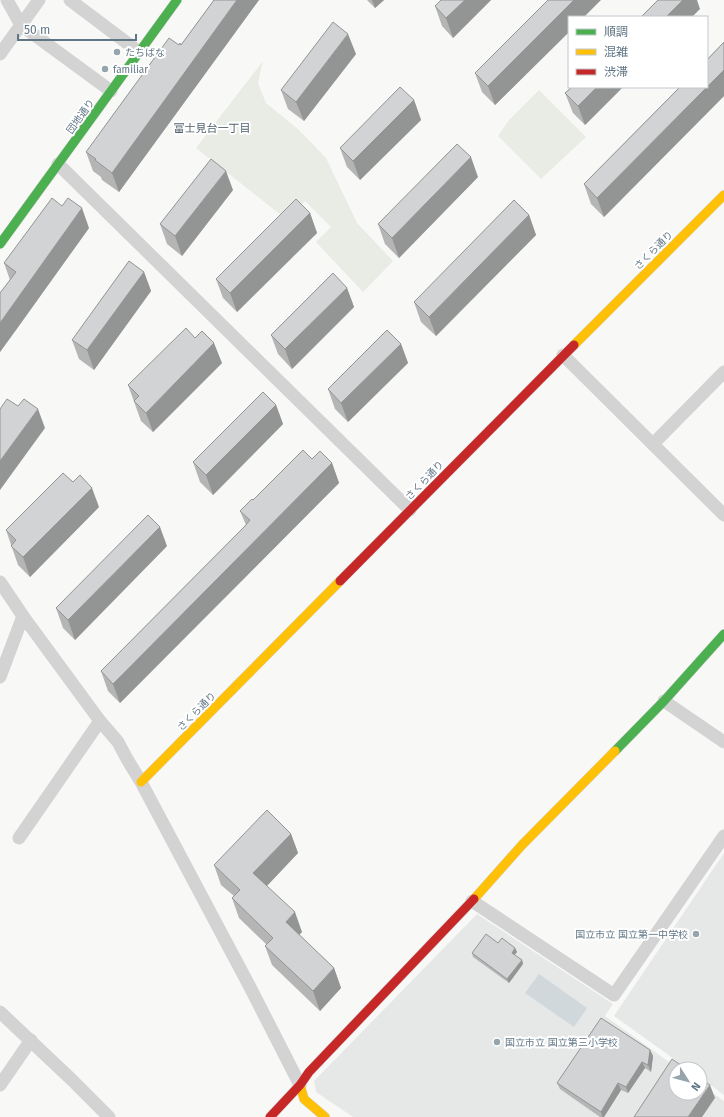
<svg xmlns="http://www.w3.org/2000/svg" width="724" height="1117" font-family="'Fira Sans','Noto Sans JP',sans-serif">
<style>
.built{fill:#e6e8e8}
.green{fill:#e8ece5}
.water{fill:#d0d8dc}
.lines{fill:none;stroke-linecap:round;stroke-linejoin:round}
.fast-casing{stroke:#d5d6d7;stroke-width:10}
.slow-casing{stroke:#d5d6d7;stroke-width:10}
.jam-casing{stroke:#d5d6d7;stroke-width:10}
.street{stroke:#d3d3d4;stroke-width:13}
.fast{stroke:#4caf50;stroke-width:9}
.slow{stroke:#ffc107;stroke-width:9}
.jam{stroke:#c62828;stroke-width:9}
.wall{fill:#b5b5b6}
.shaded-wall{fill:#939494}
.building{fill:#d2d3d4;stroke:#939494}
.poi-dot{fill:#96a4ad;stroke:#fff;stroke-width:1.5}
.labels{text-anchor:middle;stroke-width:4;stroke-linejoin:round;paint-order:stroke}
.poi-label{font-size:10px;fill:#617685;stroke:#fff;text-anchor:start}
.street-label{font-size:10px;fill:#617685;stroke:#fff}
.neighbourhood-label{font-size:11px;fill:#54646f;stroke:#fff}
</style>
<rect width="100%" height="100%" fill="#f8f8f7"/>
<g class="built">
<polygon points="724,853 724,1095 700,1077 700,1069 688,1069 614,1016"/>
<polygon points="477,914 613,1004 605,1016 679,1069 676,1069 676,1093 700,1093 700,1084 724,1101 724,1117 353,1117 316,1092 314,1081"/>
</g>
<g class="green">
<polygon points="263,61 258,83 266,103 299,130 326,158 357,223 393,261 363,292 316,242 331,227 305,201 286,219 196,148"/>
<polygon points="539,90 586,137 541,179 498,136 509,120"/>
</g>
<polygon class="water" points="539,974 587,1008 574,1027 525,993"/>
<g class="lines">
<g class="fast-casing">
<g id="fast">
<polyline points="0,244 177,0"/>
<polyline points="615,751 664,701 724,634"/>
</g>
</g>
<g class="slow-casing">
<g id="slow">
<polyline points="574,345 724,195"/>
<polyline points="141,782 340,581"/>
<polyline points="474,899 522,845 615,751"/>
<polyline points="300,1085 304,1099 325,1117"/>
</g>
</g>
<g class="jam-casing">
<g id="jam">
<polyline points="340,581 574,345"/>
<polyline points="270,1117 300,1085 309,1072 474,899"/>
</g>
</g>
<g class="street">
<polyline points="7,0 21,25 111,91"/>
<polyline points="70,0 139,52"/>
<polyline points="0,54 39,0"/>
<polyline points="58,164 410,510"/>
<polyline points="563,355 724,515"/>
<polyline points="653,444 724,372"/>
<polyline points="0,582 23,616 100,721 118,742 127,759 141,782 251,989 300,1085"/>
<polyline points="0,677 23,616"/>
<polyline points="664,701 724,742"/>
<polyline points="19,838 100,721"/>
<polyline points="472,901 614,995 724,836"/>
<polyline points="0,1012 72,1080 109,1117"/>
<polyline points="0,1085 31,1040"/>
</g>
<use href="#fast" class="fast"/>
<use href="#slow" class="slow"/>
<use href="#jam" class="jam"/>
</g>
<g class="wall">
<polygon points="214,0 259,0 119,192 102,180 101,177 93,171 86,152 179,45 181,45"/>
<polygon points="367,0 384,0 375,8"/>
<polygon points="441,0 491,0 453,38 442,26 435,6"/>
<polygon points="569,17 569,32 495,105 482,92 475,73"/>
<polygon points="724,42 724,96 604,217 591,204 584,184"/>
<polygon points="356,54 304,121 288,109 281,90"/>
<polygon points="572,87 623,87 585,125 573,113 565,93"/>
<polygon points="414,100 421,120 360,180 347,167 340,148"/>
<polygon points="478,177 399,258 385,244 378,224"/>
<polygon points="233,190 182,256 167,244 160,224"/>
<polygon points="310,213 317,233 237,312 223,298 216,279"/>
<polygon points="529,215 536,235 436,336 421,322 414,302"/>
<polygon points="89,228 19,326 0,352 0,293 10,280 4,263"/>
<polygon points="144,272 151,291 94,370 79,359 72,340"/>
<polygon points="347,288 354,307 292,369 278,354 271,335"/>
<polygon points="195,338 222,363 153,432 141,421 128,385"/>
<polygon points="401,344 408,363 348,422 335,409 328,389"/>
<polygon points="276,405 283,424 213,495 200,482 193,462"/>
<polygon points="312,459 332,463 339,483 120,703 108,691 101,671 246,525 240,511 253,500"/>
<polygon points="99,507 30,577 18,565 6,530"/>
<polygon points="167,546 75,640 63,628 56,608"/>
<polygon points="291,834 298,853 267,886 302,932 299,935 334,968 341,988 320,1011 272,965 265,946 267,945 239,918 232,898 234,896 221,885 214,865"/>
<polygon points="498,943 515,948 517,952 514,955 522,960 523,964 509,983 473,957 472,953"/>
<polygon points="650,1050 653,1056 651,1072 645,1068 628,1093 621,1090 604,1117 600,1117 560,1089 557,1083"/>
</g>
<g class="shaded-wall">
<polygon points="237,0 259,0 119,192 112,173"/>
<polygon points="372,0 384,0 375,8"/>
<polygon points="465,0 491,0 453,38 446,18"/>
<polygon points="574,0 601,0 584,17 569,17 569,32 495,105 488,86"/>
<polygon points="683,0 697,0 700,9 692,17 666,17"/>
<polygon points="348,34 356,54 304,121 296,102"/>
<polygon points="724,70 724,96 604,217 597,198"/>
<polygon points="597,87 623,87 585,125 578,106"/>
<polygon points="414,100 421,120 360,180 353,161"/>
<polygon points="471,157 478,177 399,258 392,238"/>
<polygon points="226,171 233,190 182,256 175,236"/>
<polygon points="82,208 89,228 0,352 0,323"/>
<polygon points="310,213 317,233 237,312 230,293"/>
<polygon points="529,215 536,235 436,336 429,317"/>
<polygon points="144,272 151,291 94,370 87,350"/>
<polygon points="347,288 354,307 292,369 285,349"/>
<polygon points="214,343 222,363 153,432 146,413"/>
<polygon points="401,344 408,363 348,422 341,403"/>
<polygon points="276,405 283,424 213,495 206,475"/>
<polygon points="38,409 45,428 0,490 0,461"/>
<polygon points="332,463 339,483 120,703 113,684"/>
<polygon points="92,488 99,507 30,577 23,557"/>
<polygon points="160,527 167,546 75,640 68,620"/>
<polygon points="291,834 298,853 261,892 253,873"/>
<polygon points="295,912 302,932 293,941 286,922"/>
<polygon points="515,948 517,952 513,957 512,953"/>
<polygon points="522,960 523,964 509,983 507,979"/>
<polygon points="334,968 341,988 320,1011 313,991"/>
<polygon points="650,1050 653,1056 651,1072 648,1065"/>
<polygon points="642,1062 645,1068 628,1093 626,1087"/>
<polygon points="618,1083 621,1090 604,1117 602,1117 601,1112"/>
<polygon points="710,1085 715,1098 702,1117 688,1117"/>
</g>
<g class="building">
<polygon points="214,0 237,0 112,173 95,160 96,159 86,152 169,38 179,45 180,43 181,45"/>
<polygon points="441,0 465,0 446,18 435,6"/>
<polygon points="548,0 574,0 488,86 475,73"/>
<polygon points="658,0 683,0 666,17 641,17"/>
<polygon points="333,22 348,34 296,102 281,90"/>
<polygon points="724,42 724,70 707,87 707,60"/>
<polygon points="400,87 414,100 353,161 340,148"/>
<polygon points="572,87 597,87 578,106 565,93"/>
<polygon points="680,87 707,87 597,198 584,184"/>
<polygon points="457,144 471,157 392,238 378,224"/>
<polygon points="211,159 226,171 175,236 160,224"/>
<polygon points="52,198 62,206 68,198 82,208 0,323 0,293 16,272 4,263"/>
<polygon points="296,199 310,213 230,293 216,279"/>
<polygon points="514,200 529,215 429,317 414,302"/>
<polygon points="129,261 144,272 87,350 72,340"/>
<polygon points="333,273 347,288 285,349 271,335"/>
<polygon points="186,328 195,338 202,331 214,343 146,413 134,401 139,396 128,385"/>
<polygon points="387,330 401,344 341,403 328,389"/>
<polygon points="263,392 276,405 206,475 193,462"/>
<polygon points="7,399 18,406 24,399 38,409 0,461 0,409"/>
<polygon points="303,450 312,459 320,451 332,463 113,684 101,671 245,526 250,520 240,511 252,499 253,500"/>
<polygon points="63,473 73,482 80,475 92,488 23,557 11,546 16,540 6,530"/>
<polygon points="148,515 160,527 68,620 56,608"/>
<polygon points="267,810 291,834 253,873 295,912 286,922 334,968 313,991 265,946 273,938 232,898 240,890 214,865"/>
<polygon points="486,934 498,943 502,938 515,948 512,953 522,960 507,979 472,953"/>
<polygon points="601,1018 650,1050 648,1065 642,1062 626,1087 618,1083 601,1112 557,1083"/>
<polygon points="672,1059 687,1069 676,1069 676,1093 700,1093 700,1078 710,1085 688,1117 634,1117"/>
</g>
<g class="poi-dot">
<circle cx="117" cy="52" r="4"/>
<circle cx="105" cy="69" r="4"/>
<circle cx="696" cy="934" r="4"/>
<circle cx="497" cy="1042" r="4"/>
</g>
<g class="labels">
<g class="poi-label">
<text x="125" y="56">たちばな</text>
<text x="113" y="73">familiar</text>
<text x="688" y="938" text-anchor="end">国立市立 国立第一中学校</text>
<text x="505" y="1046">国立市立 国立第三小学校</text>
</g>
<g class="street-label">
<text transform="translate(80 116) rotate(-54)" y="4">団地通り</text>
<text transform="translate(653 250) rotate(-45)" y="4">さくら通り</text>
<text transform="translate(424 480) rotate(-46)" y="4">さくら通り</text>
<text transform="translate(196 711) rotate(-45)" y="4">さくら通り</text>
</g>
<g class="neighbourhood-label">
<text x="212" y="132">富士見台一丁目</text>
</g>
</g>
<rect x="568" y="16" width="140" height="72" fill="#ffffff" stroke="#c0c8ce"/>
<rect x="576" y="29" width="20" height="6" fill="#4caf50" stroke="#c0c8ce"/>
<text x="604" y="36" font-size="12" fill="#617685">順調</text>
<rect x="576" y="49" width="20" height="6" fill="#ffc107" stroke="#c0c8ce"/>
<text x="604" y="56" font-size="12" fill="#617685">混雑</text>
<rect x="576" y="69" width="20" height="6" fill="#c62828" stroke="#c0c8ce"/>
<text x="604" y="76" font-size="12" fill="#617685">渋滞</text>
<g transform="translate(688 1081) rotate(126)"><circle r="19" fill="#ffffff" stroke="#c0c8ce"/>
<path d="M0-3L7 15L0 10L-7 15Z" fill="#96a4ad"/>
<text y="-6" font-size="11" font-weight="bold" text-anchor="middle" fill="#617685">N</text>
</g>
<path d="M18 34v6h118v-6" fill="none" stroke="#617685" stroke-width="2"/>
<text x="24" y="34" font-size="12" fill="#617685" stroke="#ffffff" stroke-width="3" paint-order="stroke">50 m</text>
</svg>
